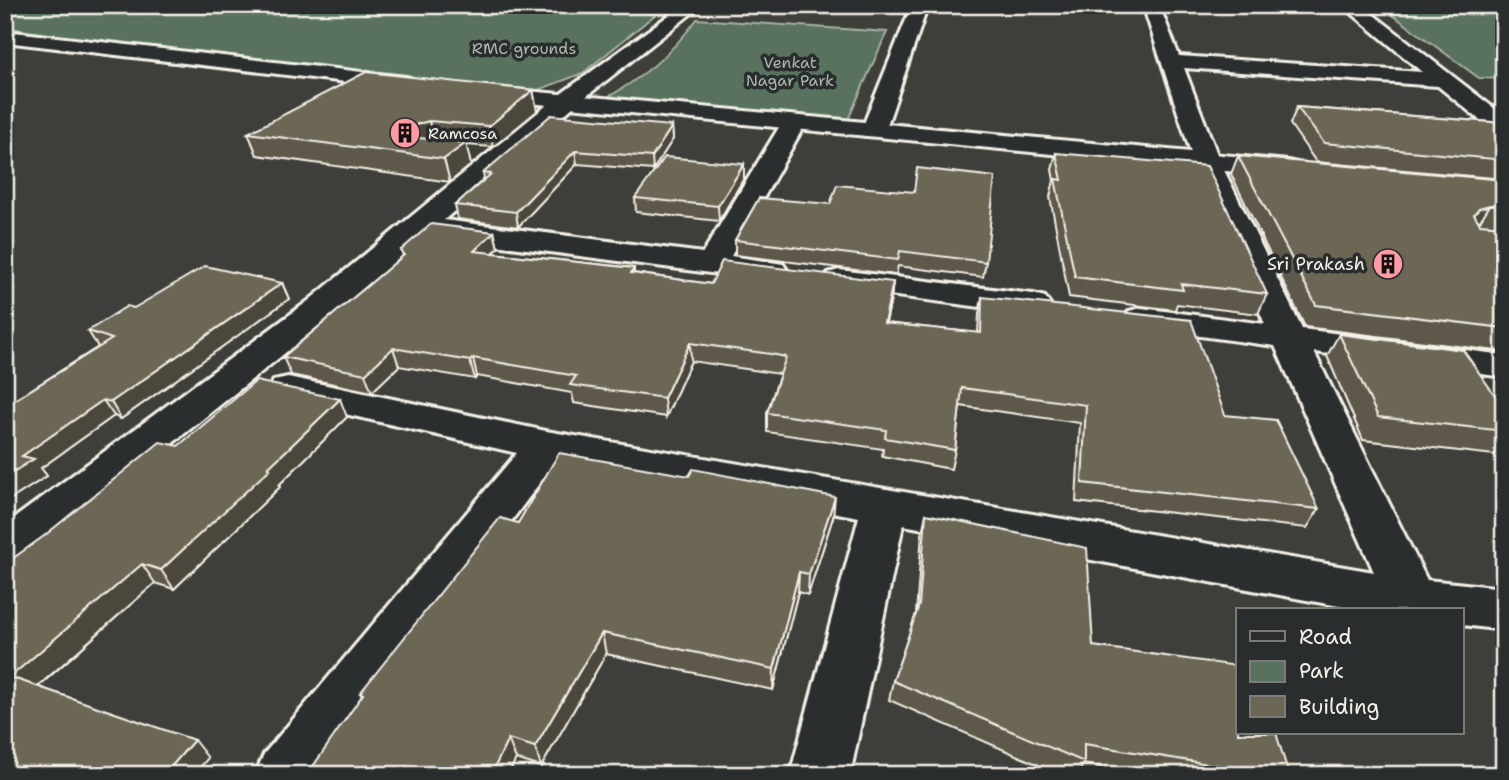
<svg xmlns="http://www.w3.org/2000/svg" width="1509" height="780" font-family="'Shantell Sans',sans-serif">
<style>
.green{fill:#58725f;stroke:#a6b2a4;stroke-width:2}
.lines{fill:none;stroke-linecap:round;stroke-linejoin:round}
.street-casing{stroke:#f4f1e8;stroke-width:6}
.secondary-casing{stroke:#f4f1e8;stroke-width:6}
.street{fill:#2a2d2e;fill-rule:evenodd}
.secondary{fill:#2a2d2e;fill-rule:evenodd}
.wall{fill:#5d5849;stroke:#f4f1e8;stroke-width:2}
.shaded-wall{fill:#4c473c;stroke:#f4f1e8;stroke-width:2}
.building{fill:#6c6655;stroke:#f4f1e8;stroke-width:2}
.labels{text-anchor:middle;stroke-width:7;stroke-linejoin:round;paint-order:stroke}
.far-park-label{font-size:16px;fill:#aeb8aa;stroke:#2a2d2e}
.far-poi-label{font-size:16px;fill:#f4f1e8;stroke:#2a2d2e;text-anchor:start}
.poi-label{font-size:18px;fill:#f4f1e8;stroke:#2a2d2e;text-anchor:end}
</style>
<rect width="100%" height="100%" fill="#3e3e3a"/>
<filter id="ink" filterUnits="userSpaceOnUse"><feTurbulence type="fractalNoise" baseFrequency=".0143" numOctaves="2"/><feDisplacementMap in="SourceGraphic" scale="14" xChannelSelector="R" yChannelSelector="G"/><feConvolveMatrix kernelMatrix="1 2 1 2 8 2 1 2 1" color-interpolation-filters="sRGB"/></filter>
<g filter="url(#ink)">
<g class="green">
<polygon points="5,5 667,5 583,73 533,92 49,35 5,27"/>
<polygon points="1379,5 1490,5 1504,13 1504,79 1479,78"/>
<path d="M 697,19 L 887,32 L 847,122 L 602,100 C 639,81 672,53 697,19 Z"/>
</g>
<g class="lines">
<g class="street-casing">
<g id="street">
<polygon points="683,5 702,5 574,106 444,220 703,253 781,124 785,119 801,119 805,124 731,256 783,264 788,271 783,278 772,281 426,236 331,316 22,564 5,569 5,525 307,302 558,96"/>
<polygon points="912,5 928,5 885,131 881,136 865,136 861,131"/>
<polygon points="1143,5 1159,5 1179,56 1422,72 1342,5 1361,5 1504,116 1504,135 1496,133 1438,86 1184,68 1220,162 1302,329 1504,355 1504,377 1314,352 1427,580 1504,588 1504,630 1462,625 1462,610 1360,610 903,525 850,775 790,775 859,517 556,461 322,775 255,775 264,754 517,453 274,398 269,389 274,380 288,377 546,431 1374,572 1275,346 1141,328 1129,325 1124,318 1129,311 1141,308 1265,324 1194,162"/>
<polygon points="1490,5 1504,5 1504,13"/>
<polygon points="839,270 1033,294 1045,297 1050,304 1045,311 1033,314 828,287 823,280 828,273"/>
</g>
</g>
<g class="secondary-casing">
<g id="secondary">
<polygon points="5,31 406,77 413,79 417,83 413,87 406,89 5,42"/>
<polygon points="484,87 1288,161 1297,163 1301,169 1297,175 1288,177 476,98 473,93 476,88"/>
</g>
</g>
<use href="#street" class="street"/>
<use href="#secondary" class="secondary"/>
</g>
<g class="wall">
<polygon points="533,90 537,111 493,147 466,145 471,165 450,182 257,155 248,133"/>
<polygon points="1297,107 1504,123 1504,179 1316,162 1290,124"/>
<polygon points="672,126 673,139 653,170 577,164 518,227 458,219 455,205 484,179 483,173"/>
<polygon points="1056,153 1267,294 1258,314 1177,304 1175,310 1069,297 1050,197 1054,180 1052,170"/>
<polygon points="1238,156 1504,180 1504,225 1485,225 1504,226 1504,352 1305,327 1231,174"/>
<polygon points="744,164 744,178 719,221 636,212 635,198"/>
<polygon points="759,198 986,262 983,277 898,266 896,275 735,255 735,240"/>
<polygon points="494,232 498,248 493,253 634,268 634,273 711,284 893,282 891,299 886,323 978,333 979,314 982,297 1225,415 1319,509 1307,528 1076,502 1080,423 960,406 955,450 951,469 882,456 883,449 767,432 767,413 780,374 691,361 666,417 574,403 572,393 477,376 475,379 399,366 372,392 291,375 283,357 403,256 401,250"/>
<polygon points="282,283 289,299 121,419 114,416 41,468 47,476 5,503 5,406 98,347 88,331 134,308"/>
<polygon points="1339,334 1504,408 1504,455 1503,456 1363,440 1327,356"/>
<polygon points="347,417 279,485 280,487 174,589 155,583 38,687 208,758 5,775 5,564"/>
<polygon points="1504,465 1504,478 1499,470"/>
<polygon points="926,514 1093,646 1289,775 1149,775 1083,764 1078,775 1062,775 889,700 893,681 916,614 922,533"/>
<polygon points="833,517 808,595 798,592 773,690 606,654 541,767 516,759 362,696 360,693 518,523"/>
</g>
<g class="shaded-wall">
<polygon points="533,90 537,111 493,147 489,126"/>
<polygon points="429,121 434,142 423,146 414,132 417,124"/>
<polygon points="672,126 673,139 653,170 652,157"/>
<polygon points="466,143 471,165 450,182 444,159"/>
<polygon points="575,151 577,164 518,227 516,212"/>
<polygon points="744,164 744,178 719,221 718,206"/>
<polygon points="1490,205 1478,224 1474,214 1479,208"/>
<polygon points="494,232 498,248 478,268 474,251"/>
<polygon points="893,282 891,299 882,340 884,323"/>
<polygon points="282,283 289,299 121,419 111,402"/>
<polygon points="690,343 691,361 666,417 664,398"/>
<polygon points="393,348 399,366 372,392 365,374"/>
<polygon points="473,358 477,376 475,379 470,361"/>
<polygon points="340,399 347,417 279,485 280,487 174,589 161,570"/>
<polygon points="103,400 114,416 41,468 47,476 5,503 5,477 22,456"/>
<polygon points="835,497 833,517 808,595 809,574"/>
<polygon points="142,564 155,583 28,695 10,677"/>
<polygon points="799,572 798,592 773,690 774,669"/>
<polygon points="602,633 606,654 541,767 535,747"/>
<polygon points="508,739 516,759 508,775 491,775"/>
<polygon points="194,740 208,758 194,775 164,775"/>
</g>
<g class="building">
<polygon points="366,72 533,90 489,126 429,121 417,124 414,132 419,138 466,143 444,159 248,133"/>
<polygon points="1297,107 1504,123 1504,160 1324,143"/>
<polygon points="551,115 672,126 652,157 575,151 516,212 455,205 491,174 483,173"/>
<polygon points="1056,153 1207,166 1267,294 1181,284 1183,290 1075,277 1055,179 1062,180"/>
<polygon points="1238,156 1504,180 1504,205 1490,205 1479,208 1474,214 1480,224 1504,226 1504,328 1316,305"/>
<polygon points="665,157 744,164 718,206 635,198"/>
<polygon points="917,168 995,177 986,262 900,251 898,260 735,240 759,198 830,204 837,185 914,192"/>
<polygon points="431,224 494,232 474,251 634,268 631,273 711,284 722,261 893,282 884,323 981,333 982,297 1191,320 1225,415 1276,420 1319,509 1082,483 1086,405 962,388 955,450 885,438 886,430 767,413 786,357 771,354 690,343 664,398 570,385 576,376 473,358 470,361 393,348 365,374 283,357 404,255 401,250"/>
<polygon points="205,266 282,283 111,402 103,400 22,456 34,459 5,477 5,406 112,339 88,331 127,306 134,308"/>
<polygon points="1339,334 1463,350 1504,408 1504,431 1378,417"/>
<polygon points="256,381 340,399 268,468 270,469 161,570 142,564 10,677 194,740 164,775 5,775 5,564 44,536 160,442 178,446"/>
<polygon points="559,453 689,476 693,469 835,497 809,574 799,572 774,669 602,633 535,747 508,739 491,775 307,775 363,694 360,693 500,518 518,523"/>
<polygon points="926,514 1087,548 1093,646 1238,666 1238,733 1276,733 1289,775 1277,775 1084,744 1084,762 893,681 919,605"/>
</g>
</g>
<defs>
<g id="building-disc" transform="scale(1.575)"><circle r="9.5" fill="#ff9aa2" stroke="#2a2d2e"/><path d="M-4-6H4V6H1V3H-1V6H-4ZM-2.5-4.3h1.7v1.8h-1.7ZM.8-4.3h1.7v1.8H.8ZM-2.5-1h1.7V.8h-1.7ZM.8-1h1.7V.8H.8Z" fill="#111"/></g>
</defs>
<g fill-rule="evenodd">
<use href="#building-disc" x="405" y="133"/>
<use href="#building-disc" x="1388" y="264"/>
</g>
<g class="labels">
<g class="far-park-label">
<text x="524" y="54">RMC grounds</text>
<text x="790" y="68">Venkat<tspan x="790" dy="18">Nagar Park</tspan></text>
</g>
<g class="far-poi-label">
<text x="428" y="139">Ramcosa</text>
</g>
<g class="poi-label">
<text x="1365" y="270">Sri Prakash</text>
</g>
</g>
<rect width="1509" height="780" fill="none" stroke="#2a2d2e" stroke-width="28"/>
<rect x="14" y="14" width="1481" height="752" fill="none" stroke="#f4f1e8" stroke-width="2.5" filter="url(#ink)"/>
<rect x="1236" y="608" width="228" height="126" fill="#2a2d2e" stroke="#7b7b78" stroke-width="2"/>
<rect x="1250" y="631" width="35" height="10" fill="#2a2d2e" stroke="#7b7b78" stroke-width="2"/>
<text x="1299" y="644" font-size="21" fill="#f4f1e8">Road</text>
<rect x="1250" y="661" width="35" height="21" fill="#58725f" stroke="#7b7b78" stroke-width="2"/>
<text x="1299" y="678" font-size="21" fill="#f4f1e8">Park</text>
<rect x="1250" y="696" width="35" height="21" fill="#6c6655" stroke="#7b7b78" stroke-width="2"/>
<text x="1299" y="714" font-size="21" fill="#f4f1e8">Building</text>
</svg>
